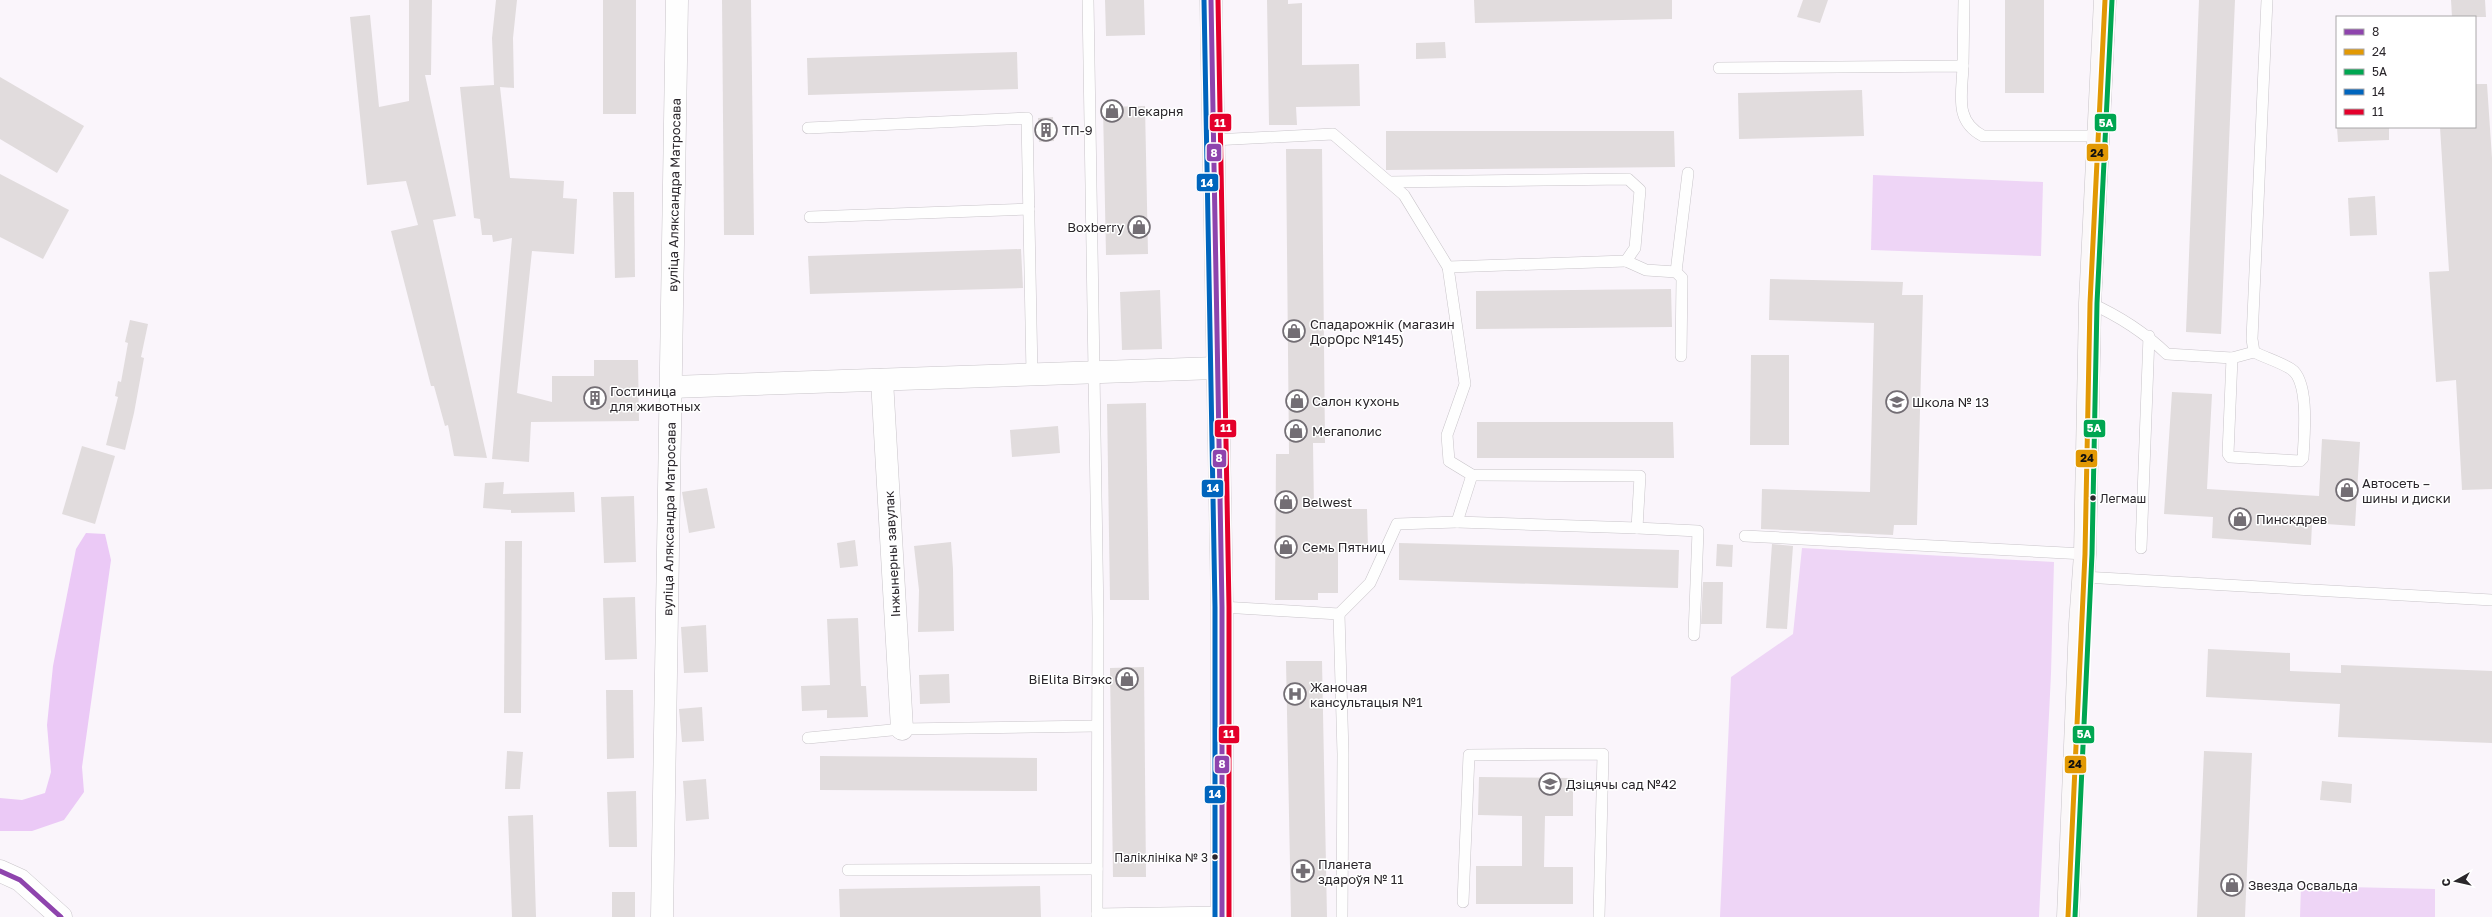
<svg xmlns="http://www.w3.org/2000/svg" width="2492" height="917" font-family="'Golos Text',sans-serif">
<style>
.green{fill:#eed5f6}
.forest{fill:#ebc9f6}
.building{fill:#e1dcdd}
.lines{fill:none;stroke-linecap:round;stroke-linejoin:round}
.lane-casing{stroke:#c8c4c9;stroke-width:12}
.street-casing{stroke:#c8c4c9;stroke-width:23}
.secondary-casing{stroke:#c8c4c9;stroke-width:23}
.primary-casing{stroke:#d3d0d3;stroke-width:23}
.lane{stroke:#fefefe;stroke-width:11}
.street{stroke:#fefefe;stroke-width:22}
.secondary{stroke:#fbf8f9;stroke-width:22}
.primary{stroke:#f8f2f4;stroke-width:22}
.bus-1-casing{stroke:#fff;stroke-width:8}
.bus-2-casing{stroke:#fff;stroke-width:8}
.bus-3-casing{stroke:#fff;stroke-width:8}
.bus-4-casing{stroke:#fff;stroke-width:8}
.bus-5-casing{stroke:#fff;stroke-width:8}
.bus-1{stroke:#8e44ad;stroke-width:5}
.bus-2{stroke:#e29904;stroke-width:5}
.bus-3{stroke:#00a651;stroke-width:5}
.bus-4{stroke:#0065bd;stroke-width:5}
.bus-5{stroke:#e4002b;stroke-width:5}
.bus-dot{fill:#2a262b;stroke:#fff;stroke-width:1.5}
.labels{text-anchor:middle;stroke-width:3;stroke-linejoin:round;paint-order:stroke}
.bus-label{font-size:12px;fill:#2a262b;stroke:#fff;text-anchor:start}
.poi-label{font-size:13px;fill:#2a262b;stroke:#fff;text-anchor:start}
.street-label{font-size:13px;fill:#2a262b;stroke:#fff}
.line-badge{stroke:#fff;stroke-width:1.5}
.badge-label{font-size:11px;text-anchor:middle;font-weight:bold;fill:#fff}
.pale-badge-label{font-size:11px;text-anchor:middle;font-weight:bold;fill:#111}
</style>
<rect width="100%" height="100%" fill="#faf5fb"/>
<g class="green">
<polygon points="1873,175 2043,182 2041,256 1871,250"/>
<polygon points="1802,548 2054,562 2051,674 2039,917 1720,917 1731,677 1793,634"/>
<polygon points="2301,886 2435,889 2435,917 2300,917"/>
</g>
<polygon class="forest" points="86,533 105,534 111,560 82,767 84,792 64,820 32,831 0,831 0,798 22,800 45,793 51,772 47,725 53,666 76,549"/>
<g class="building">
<polygon points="409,0 432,0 431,75 425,75 456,216 433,220 487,458 454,456 448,425 445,426 434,386 431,386 391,231 418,225 406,181 367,185 350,17 370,15 379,107 409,101"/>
<polygon points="496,0 517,0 513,38 514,88 500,87 510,178 564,181 563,198 577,199 574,254 532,251 517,393 552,402 552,376 594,376 594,360 638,360 639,421 531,422 529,462 492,459 512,238 493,242 492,235 482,235 480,219 474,218 460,87 494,85 492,38"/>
<rect x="603" y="0" width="33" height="114"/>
<polygon points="722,0 751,0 754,235 724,235"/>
<polygon points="1105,0 1144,0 1145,35 1106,36"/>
<polygon points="1267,0 1288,0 1288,4 1302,3 1302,65 1359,64 1360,106 1296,107 1297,125 1269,125"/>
<polygon points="1474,0 1672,0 1672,19 1475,23"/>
<polygon points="1803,0 1828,0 1820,23 1797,17"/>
<rect x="2005" y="0" width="39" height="93"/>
<polygon points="2199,0 2235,0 2221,334 2186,332"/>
<polygon points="2451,0 2485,0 2486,17 2452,17"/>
<polygon points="1445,42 1446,58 1416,59 1416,43"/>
<polygon points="1017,52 1018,89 808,95 807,58"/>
<polygon points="0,77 84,126 57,173 0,139"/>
<polygon points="2475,84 2487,84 2492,158 2492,489 2462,490 2456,380 2436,382 2429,272 2449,271 2440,127 2475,127"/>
<polygon points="1862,90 1864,136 1739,139 1738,93"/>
<polygon points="1145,106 1148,254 1106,255 1103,107"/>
<polygon points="1053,117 1054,141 1039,142 1038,118"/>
<polygon points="2337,127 2389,127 2389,140 2338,142"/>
<polygon points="1386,131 1674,131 1675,167 1386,170"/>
<polygon points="1286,149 1322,149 1325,443 1313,443 1314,509 1367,509 1368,548 1338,549 1338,593 1318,593 1318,600 1275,600 1276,454 1289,454"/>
<polygon points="0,174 69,210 43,259 0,237"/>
<polygon points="613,192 634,192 635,277 615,278"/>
<polygon points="2375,196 2377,235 2350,236 2348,198"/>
<polygon points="1021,249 1023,288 810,294 808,256"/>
<polygon points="1770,279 1903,282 1902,295 1923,295 1917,525 1894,525 1893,535 1761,529 1762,489 1870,492 1874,323 1769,320"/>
<polygon points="1671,289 1672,327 1476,329 1476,291"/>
<polygon points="1160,290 1162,349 1122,350 1120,292"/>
<polygon points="130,320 148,324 141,357 144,358 134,413 125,450 106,445 118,397 115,396 118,381 121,382 128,343 125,342"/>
<polygon points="1751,355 1789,355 1789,445 1750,445"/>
<polygon points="2172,392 2212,394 2207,489 2319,496 2322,439 2360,442 2355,526 2312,523 2311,545 2212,538 2213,517 2164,514"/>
<polygon points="1146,403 1149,600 1110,600 1107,404"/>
<polygon points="1477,422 1673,422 1674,458 1477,458"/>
<polygon points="1058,426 1060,453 1012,457 1010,430"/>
<polygon points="82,446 115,456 95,524 62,514"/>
<polygon points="504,482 503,494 574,492 575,512 511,513 511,510 483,508 485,483"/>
<polygon points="707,488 715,528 689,533 682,492"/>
<polygon points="634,496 636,562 604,563 601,497"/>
<polygon points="855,540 858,566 840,568 837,543"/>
<polygon points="505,541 522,541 521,713 504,713"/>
<polygon points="951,542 953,569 954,631 918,632 919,590 914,546"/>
<polygon points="1399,543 1679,550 1678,588 1399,580"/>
<polygon points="1717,544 1733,545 1732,567 1716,566"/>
<polygon points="1772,544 1793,546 1787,629 1766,628"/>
<polygon points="1703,582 1723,582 1722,624 1701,624"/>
<polygon points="635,597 637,659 605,660 603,598"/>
<polygon points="858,618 861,686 866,686 868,717 827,718 827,710 802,711 801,686 830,685 827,619"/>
<polygon points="706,625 708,672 684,673 681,627"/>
<polygon points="2208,649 2290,653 2290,671 2341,673 2341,665 2492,671 2492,743 2338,737 2340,704 2206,697"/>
<polygon points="1286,661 1322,661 1327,917 1291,917"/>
<polygon points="1144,667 1146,877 1113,877 1110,668"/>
<polygon points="949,674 950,703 920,704 919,675"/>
<polygon points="606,690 633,690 634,758 607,759"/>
<polygon points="702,707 704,741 682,742 679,709"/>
<polygon points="507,751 523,752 520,789 505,789"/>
<polygon points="2204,751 2252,753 2245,917 2197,917"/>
<polygon points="820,756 1037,758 1037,791 820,790"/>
<polygon points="1479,777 1573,778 1573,816 1545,816 1544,867 1573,867 1573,904 1476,904 1476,866 1522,866 1522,816 1478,815"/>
<polygon points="706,779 709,819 686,821 683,781"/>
<polygon points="2322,781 2352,784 2351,803 2320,800"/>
<polygon points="636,791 637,847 609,847 607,792"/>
<polygon points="533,815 536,917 512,917 508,816"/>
<polygon points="1040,886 1041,917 840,917 839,889"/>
<rect x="612" y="892" width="23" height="25"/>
</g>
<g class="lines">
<g class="lane-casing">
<g id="lane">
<polyline points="1088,0 1098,619 1097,917"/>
<polyline points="1963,66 1964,0"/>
<path d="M 1719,68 L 1963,66 C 1962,95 1954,121 1983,136 L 2100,136"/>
<polyline points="808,128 1027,118 1032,374"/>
<polyline points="1213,140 1333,134 1404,195 1448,267 1465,384 1447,435 1449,461 1472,475 1640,476 1637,528 1457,522"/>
<polyline points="1389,182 1628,179 1640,190 1635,248 1626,261 1448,267"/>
<polyline points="810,217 1029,209"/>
<polyline points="1626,261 1646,270 1676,272 1682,278 1681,356"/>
<polyline points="1676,272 1688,173"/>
<path d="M 2090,303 C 2119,316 2143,331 2167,354 L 2232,358 L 2254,352 L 2252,339 L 2267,0"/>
<path d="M 2232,358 L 2228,454 L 2230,457 L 2300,461 L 2303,458 C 2304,438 2310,381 2291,369 C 2280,362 2266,358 2254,352"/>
<polyline points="1637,528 1698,531 1694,635"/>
<polyline points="1745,536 2085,554"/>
<polyline points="2141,548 2149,336"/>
<polyline points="2083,577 2492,600"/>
<polyline points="1222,607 1339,614 1343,754 1342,917"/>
<polyline points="1339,614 1370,583 1397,524 1457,522 1472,475"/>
<polyline points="808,738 902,729 1097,726"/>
<polyline points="848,870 1097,869"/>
<polyline points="1463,902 1469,755 1603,754 1599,917"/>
<polyline points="1097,914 1222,912"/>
</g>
</g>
<g class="street-casing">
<g id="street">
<polyline points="882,380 902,729"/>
<polyline points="672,387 1216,368"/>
<polyline points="0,871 20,880 61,917"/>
<polyline points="662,917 677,0"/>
</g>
</g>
<g class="secondary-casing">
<polyline id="secondary" points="2068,917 2080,624 2085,554 2090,303 2105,0"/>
</g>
<g class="primary-casing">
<polyline id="primary" points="1211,0 1222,607 1222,917"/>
</g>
<use href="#lane" class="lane"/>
<use href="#street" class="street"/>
<use href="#secondary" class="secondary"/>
<use href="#primary" class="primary"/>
<g class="bus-1-casing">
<g id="bus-1">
<polyline points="1211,0 1222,607 1222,917"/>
<polyline points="0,871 20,880 61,917"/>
</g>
</g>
<g class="bus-2-casing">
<polyline id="bus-2" points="2068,917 2085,554 2090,303 2105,0"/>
</g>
<g class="bus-3-casing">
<polyline id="bus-3" points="2075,917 2092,554 2097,303 2112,0"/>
</g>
<g class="bus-4-casing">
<polyline id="bus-4" points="1204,0 1215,607 1215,917"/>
</g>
<g class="bus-5-casing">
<polyline id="bus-5" points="1218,0 1229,607 1229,917"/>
</g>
<use href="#bus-1" class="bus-1"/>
<use href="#bus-2" class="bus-2"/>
<use href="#bus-3" class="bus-3"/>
<use href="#bus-4" class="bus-4"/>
<use href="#bus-5" class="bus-5"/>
</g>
<defs>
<g id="shop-ring" transform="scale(1.15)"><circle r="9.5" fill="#fff" stroke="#736e74" stroke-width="1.5"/><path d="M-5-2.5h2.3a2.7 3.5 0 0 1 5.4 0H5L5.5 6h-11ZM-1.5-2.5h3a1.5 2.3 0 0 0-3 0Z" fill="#736e74"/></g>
<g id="building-ring" transform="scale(1.15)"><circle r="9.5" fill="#fff" stroke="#736e74" stroke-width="1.5"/><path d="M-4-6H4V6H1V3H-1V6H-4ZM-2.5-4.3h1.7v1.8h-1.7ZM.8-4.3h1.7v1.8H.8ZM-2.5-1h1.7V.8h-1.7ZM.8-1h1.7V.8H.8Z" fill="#736e74"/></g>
<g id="school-ring" transform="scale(1.15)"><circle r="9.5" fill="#fff" stroke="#736e74" stroke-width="1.5"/><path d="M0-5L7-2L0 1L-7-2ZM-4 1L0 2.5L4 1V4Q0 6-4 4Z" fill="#736e74"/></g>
<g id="hospital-ring" transform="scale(1.15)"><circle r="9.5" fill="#fff" stroke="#736e74" stroke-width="1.5"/><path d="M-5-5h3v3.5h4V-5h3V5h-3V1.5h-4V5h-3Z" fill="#736e74"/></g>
<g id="pharmacy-ring" transform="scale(1.15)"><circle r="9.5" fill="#fff" stroke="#736e74" stroke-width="1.5"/><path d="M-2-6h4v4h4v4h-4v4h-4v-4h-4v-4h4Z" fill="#736e74"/></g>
</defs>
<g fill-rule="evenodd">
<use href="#shop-ring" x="1112" y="111"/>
<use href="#building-ring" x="1046" y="130"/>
<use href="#shop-ring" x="1139" y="227"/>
<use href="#shop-ring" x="1294" y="331"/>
<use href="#building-ring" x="595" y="398"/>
<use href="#shop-ring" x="1297" y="401"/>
<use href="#school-ring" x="1897" y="402"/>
<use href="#shop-ring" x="1296" y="431"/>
<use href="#shop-ring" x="2347" y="490"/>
<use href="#shop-ring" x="1286" y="502"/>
<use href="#shop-ring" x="2240" y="519"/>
<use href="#shop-ring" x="1286" y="547"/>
<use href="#shop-ring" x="1127" y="679"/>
<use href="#hospital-ring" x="1295" y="694"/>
<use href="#school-ring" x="1550" y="784"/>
<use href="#pharmacy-ring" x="1303" y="871"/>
<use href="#shop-ring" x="2232" y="885"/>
</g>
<g class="bus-dot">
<circle cx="2093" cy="498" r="3.5"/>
<circle cx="1215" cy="857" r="3.5"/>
</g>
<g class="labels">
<g class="bus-label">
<text x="2100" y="503">Легмаш</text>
<text x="1208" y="862" text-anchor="end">Паліклініка № 3</text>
</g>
<g class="poi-label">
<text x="1128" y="116">Пекарня</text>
<text x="1062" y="135">ТП-9</text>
<text x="1124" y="232" text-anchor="end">Boxberry</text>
<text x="1310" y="329">Спадарожнік (магазин<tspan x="1310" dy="15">ДорОрс №145)</tspan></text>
<text x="610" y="396">Гостиница<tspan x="610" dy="15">для животных</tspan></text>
<text x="1312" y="406">Салон кухонь</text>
<text x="1912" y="407">Школа № 13</text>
<text x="1312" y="436">Мегаполис</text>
<text x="2362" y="488">Автосеть –<tspan x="2362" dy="15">шины и диски</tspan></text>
<text x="1302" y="507">Belwest</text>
<text x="2256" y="524">Пинскдрев</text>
<text x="1302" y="552">Семь Пятниц</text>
<text x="1112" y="684" text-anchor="end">ВiElita Вітэкс</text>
<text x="1310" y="692">Жаночая<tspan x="1310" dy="15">кансультацыя №1</tspan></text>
<text x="1566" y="789">Дзіцячы сад №42</text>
<text x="1318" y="869">Планета<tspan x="1318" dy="15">здароўя № 11</tspan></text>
<text x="2248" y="890">Звезда Освальда</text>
</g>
<g class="street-label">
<text transform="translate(674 195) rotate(-89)" y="5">вуліца Аляксандра Матросава</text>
<text transform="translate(669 519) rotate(-89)" y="5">вуліца Аляксандра Матросава</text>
<text transform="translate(892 554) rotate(-93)" y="5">Інжынерны завулак</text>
</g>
</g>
<g class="line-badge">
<rect x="2094" y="113" width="23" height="19" rx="4" fill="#00a651"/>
<rect x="1209" y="113" width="23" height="19" rx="4" fill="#e4002b"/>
<rect x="2086" y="143" width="23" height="19" rx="4" fill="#e29904"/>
<rect x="1206" y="143" width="16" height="19" rx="4" fill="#8e44ad"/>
<rect x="1196" y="173" width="23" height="19" rx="4" fill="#0065bd"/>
<rect x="1214" y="419" width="23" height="19" rx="4" fill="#e4002b"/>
<rect x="2083" y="419" width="23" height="19" rx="4" fill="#00a651"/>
<rect x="1212" y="449" width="15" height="19" rx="4" fill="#8e44ad"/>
<rect x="2075" y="449" width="23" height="19" rx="4" fill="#e29904"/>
<rect x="1201" y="479" width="23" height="19" rx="4" fill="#0065bd"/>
<rect x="1218" y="725" width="22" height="19" rx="4" fill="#e4002b"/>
<rect x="2072" y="725" width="23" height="19" rx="4" fill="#00a651"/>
<rect x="1214" y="755" width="16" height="19" rx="4" fill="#8e44ad"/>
<rect x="2064" y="755" width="23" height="19" rx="4" fill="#e29904"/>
<rect x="1204" y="785" width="22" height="19" rx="4" fill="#0065bd"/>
</g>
<g class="badge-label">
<text x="2106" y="127">5А</text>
<text x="1220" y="127">11</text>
<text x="1214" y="157">8</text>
<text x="1207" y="187">14</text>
<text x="1226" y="432">11</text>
<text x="2094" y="432">5А</text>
<text x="1219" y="462">8</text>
<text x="1213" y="492">14</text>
<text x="1229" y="738">11</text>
<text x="2084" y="738">5А</text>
<text x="1222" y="768">8</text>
<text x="1215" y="798">14</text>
</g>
<g class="pale-badge-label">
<text x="2097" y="157">24</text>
<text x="2087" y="462">24</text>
<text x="2075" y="768">24</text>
</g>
<rect x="2336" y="16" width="140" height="112" fill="#ffffff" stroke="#aaa8aa"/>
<rect x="2344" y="29" width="20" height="6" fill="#8e44ad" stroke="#aaa8aa"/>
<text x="2372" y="36" font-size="12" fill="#2a262b">8</text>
<rect x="2344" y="49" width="20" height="6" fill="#e29904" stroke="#aaa8aa"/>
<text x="2372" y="56" font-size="12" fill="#2a262b">24</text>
<rect x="2344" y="69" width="20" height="6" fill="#00a651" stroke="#aaa8aa"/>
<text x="2372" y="76" font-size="12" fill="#2a262b">5А</text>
<rect x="2344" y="89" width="20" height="6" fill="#0065bd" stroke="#aaa8aa"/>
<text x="2372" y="96" font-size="12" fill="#2a262b">14</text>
<rect x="2344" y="109" width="20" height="6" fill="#e4002b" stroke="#aaa8aa"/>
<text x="2372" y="116" font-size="12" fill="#2a262b">11</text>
<g transform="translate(2456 881) rotate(262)" stroke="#ffffff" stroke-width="3" paint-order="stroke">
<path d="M0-3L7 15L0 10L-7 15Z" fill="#2a262b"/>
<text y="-6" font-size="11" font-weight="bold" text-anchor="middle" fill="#2a262b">С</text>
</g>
</svg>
